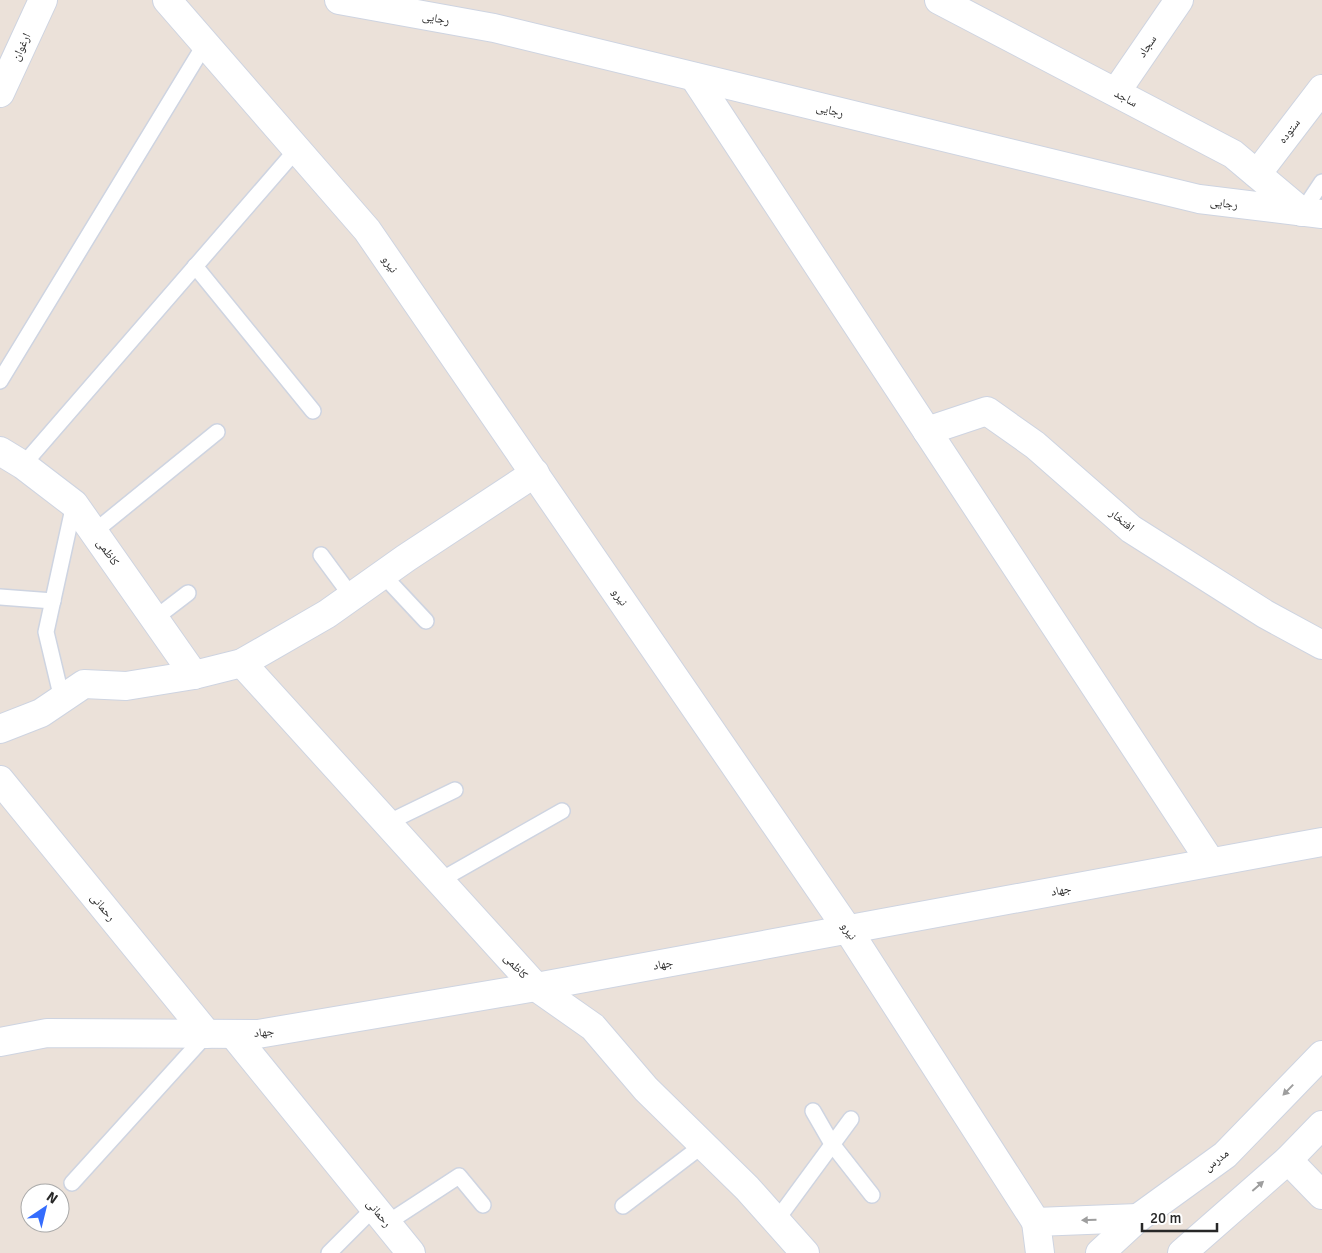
<svg xmlns="http://www.w3.org/2000/svg" width="1322" height="1253" font-family="Signika,'Noto Naskh Arabic',sans-serif">
<style>
.lines{fill:none;stroke-linecap:round;stroke-linejoin:round}
.service-casing{stroke:#ced4e1;stroke-width:18}
.minor-casing{stroke:#ced4e1;stroke-width:30}
.tertiary-casing{stroke:#ced4e1;stroke-width:30}
.service{stroke:#fff;stroke-width:15}
.minor{stroke:#fff;stroke-width:28}
.tertiary{stroke:#fff;stroke-width:28}
.oneway{fill:#9e9e9e}
.labels{text-anchor:middle;stroke-width:5;stroke-linejoin:round;paint-order:stroke}
.street-label{font-size:12px;fill:#282828;stroke:#fff}
</style>
<rect width="100%" height="100%" fill="#ebe1d9"/>
<g class="lines">
<g class="service-casing">
<g id="service">
<polyline points="1302,212 1322,182"/>
<polyline points="195,266 313,411"/>
<polyline points="0,381 205,44"/>
<polyline points="23,465 297,149"/>
<polyline points="94,532 217,432"/>
<polyline points="321,555 352,597"/>
<polyline points="383,575 426,621"/>
<polyline points="0,597 53,601"/>
<polyline points="154,619 188,593"/>
<polyline points="62,699 46,632 74,504"/>
<polyline points="387,823 455,790"/>
<polyline points="439,881 562,811"/>
<polyline points="813,1111 832,1144 872,1195"/>
<polyline points="72,1183 207,1034"/>
<polyline points="623,1206 703,1145"/>
<polyline points="776,1221 851,1119"/>
<polyline points="387,1223 459,1176 483,1205"/>
<polyline points="329,1253 375,1207"/>
</g>
</g>
<g class="minor-casing">
<g id="minor">
<polyline points="167,0 367,230 848,930 1036,1222"/>
<polyline points="939,0 1233,154 1302,212"/>
<polyline points="694,77 1210,861"/>
<polyline points="1116,92 1179,0"/>
<polyline points="0,93 43,0"/>
<polyline points="1257,174 1322,89"/>
<polyline points="927,431 987,411 1035,445 1131,529 1265,614 1322,645"/>
<polyline points="0,451 23,465 74,504 194,675"/>
<polyline points="242,663 536,987 593,1027 646,1089 747,1188 805,1253"/>
<polyline points="0,729 41,713 84,684 126,686 194,675 242,663 327,614 406,558 535,473"/>
<polyline points="0,780 207,1034"/>
<polyline points="233,1034 411,1253"/>
<polyline points="0,1042 47,1033 258,1034 536,987 1322,842"/>
<polyline points="1288,1160 1322,1195"/>
<polyline points="1040,1253 1036,1222 1138,1218"/>
</g>
</g>
<g class="tertiary-casing">
<g id="tertiary">
<polyline points="339,0 494,28 1199,199 1322,214"/>
<polyline points="1100,1253 1138,1218 1225,1155 1322,1055"/>
<polyline points="1182,1253 1288,1160 1322,1125"/>
</g>
</g>
<use href="#service" class="service"/>
<use href="#minor" class="minor"/>
<use href="#tertiary" class="tertiary"/>
</g>
<defs><path id="oneway-solid" d="M-6-.8H1V-3.2L6.5 0L1 3.2V.8H-6Z" transform="scale(1.25)"/></defs>
<g class="oneway">
<use href="#oneway-solid" transform="translate(1288 1090) rotate(134)"/>
<use href="#oneway-solid" transform="translate(1258 1186) rotate(-41)"/>
<use href="#oneway-solid" transform="translate(1089 1220) rotate(178)"/>
</g>
<g class="labels">
<g class="street-label">
<text transform="translate(436 18) rotate(10)" y="4">رجایی</text>
<text transform="translate(1147 46) rotate(-56)" y="4">سجاد</text>
<text transform="translate(21 47) rotate(-65)" y="4">ارغوان</text>
<text transform="translate(1126 98) rotate(28)" y="4">ساجد</text>
<text transform="translate(830 110) rotate(14)" y="4">رجایی</text>
<text transform="translate(1289 131) rotate(-52)" y="4">ستوده</text>
<text transform="translate(1224 203) rotate(7)" y="4">رجایی</text>
<text transform="translate(390 264) rotate(55)" y="4">نیرو</text>
<text transform="translate(1122 520) rotate(40)" y="4">افتخار</text>
<text transform="translate(108 552) rotate(55)" y="4">کاظمی</text>
<text transform="translate(620 597) rotate(56)" y="4">نیرو</text>
<text transform="translate(1061 890) rotate(-11)" y="4">جهاد</text>
<text transform="translate(103 907) rotate(51)" y="4">رحمانی</text>
<text transform="translate(849 931) rotate(56)" y="4">نیرو</text>
<text transform="translate(663 964) rotate(-10)" y="4">جهاد</text>
<text transform="translate(516 966) rotate(48)" y="4">کاظمی</text>
<text transform="translate(264 1032) rotate(-6)" y="4">جهاد</text>
<text transform="translate(1216 1160) rotate(-38)" y="4">مدرس</text>
<text transform="translate(379 1213) rotate(51)" y="4">رحمانی</text>
</g>
</g>
<g transform="translate(45 1208) rotate(35)"><circle r="24" fill="#ffffff" stroke="#a9a9a9"/>
<path d="M0-4L9 19L0 12L-9 19Z" fill="#346cfd"/>
<text y="-8" font-size="14" font-weight="bold" text-anchor="middle" fill="#282828">N</text>
</g>
<path d="M1142 1223v8h75v-8" fill="none" stroke="#282828" stroke-width="2.5"/>
<text x="1150" y="1223" font-size="15" fill="#282828" stroke="#ffffff" stroke-width="4" paint-order="stroke">20 m</text>
</svg>
